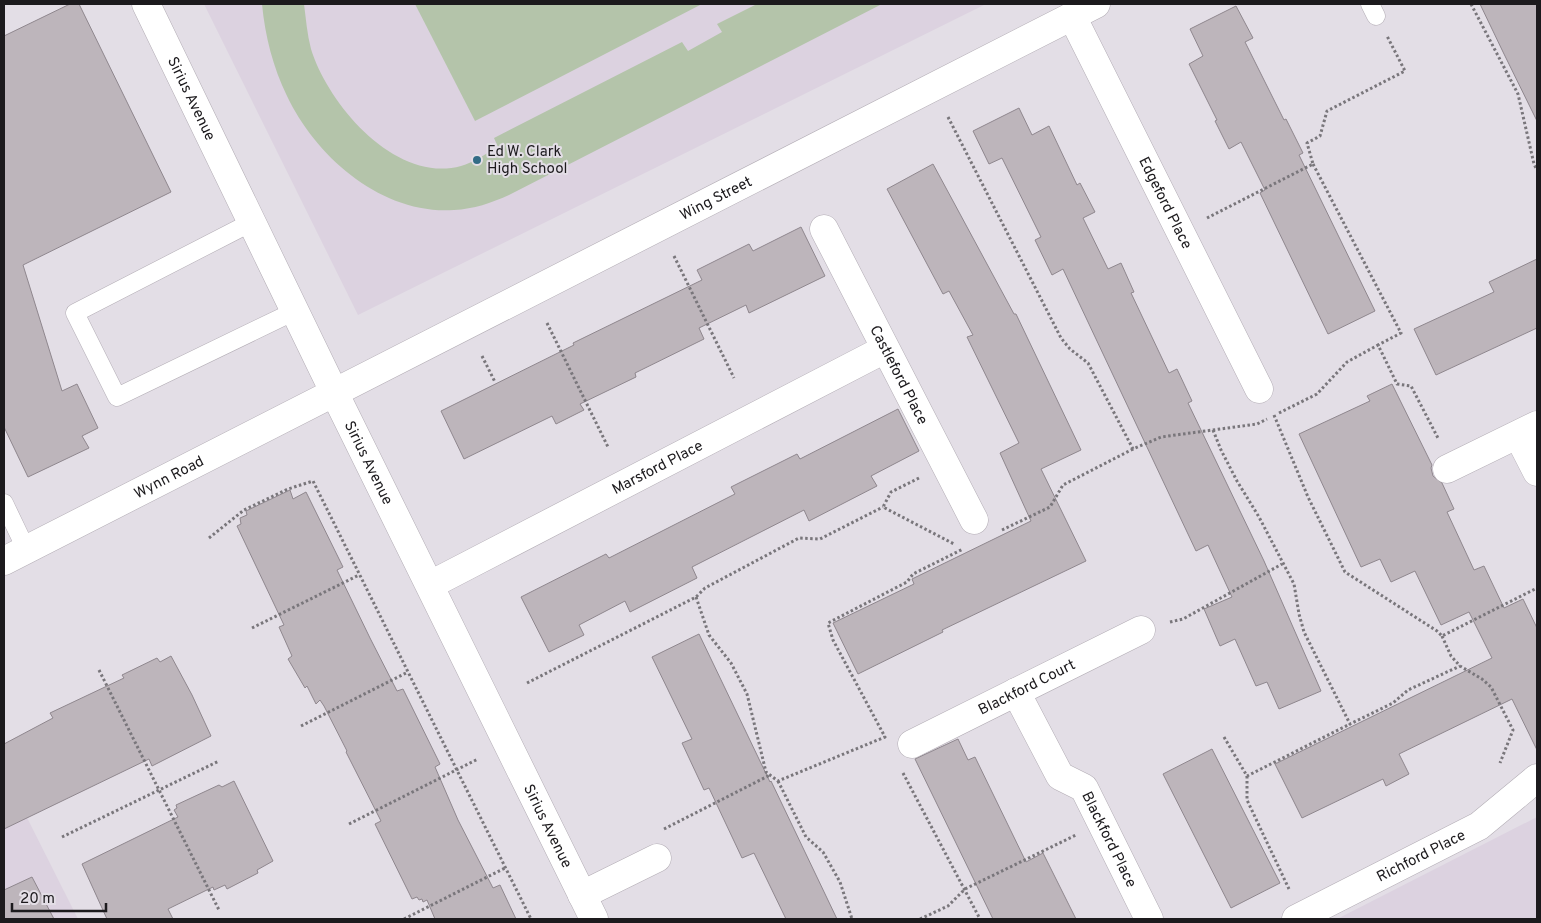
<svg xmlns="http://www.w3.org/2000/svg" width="1541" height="923" font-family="Overpass,sans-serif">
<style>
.built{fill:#dcd2e0}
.green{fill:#b4c4aa}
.building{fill:#bdb5bb;stroke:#8f878e}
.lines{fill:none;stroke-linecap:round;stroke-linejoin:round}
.service-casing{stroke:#b3adb5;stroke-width:19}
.minor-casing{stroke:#b3adb5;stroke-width:29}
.tertiary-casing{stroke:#b3adb5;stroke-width:29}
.path{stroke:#79767b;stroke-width:3;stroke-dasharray:2.5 2.5;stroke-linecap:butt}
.service{stroke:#fff;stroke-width:18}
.minor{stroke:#fff;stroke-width:28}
.tertiary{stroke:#fff;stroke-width:28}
.poi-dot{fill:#336c86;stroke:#e3dee6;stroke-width:2}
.labels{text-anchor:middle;stroke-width:4;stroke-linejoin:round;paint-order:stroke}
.street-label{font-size:15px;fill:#1c1a1d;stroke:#e3dee6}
.poi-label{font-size:15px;fill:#1c1a1d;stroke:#e3dee6;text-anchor:start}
</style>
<rect width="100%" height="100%" fill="#e3dee6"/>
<g class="built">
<polygon points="204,4 986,4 358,315"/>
<polygon points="4,772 78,919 4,919"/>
<polygon points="1537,817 1537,919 1337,919"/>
</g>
<g class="green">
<path d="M 262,4 L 304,4 C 306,19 307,34 311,49 C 328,104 395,184 461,166 C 473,163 487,153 498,147 L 494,138 L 682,42 L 688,51 L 722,32 L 717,24 L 757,4 L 882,4 L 509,195 C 491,203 474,209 454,210 C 382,215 316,157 287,96 C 273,67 265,36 262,4 Z"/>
<polygon points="415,4 702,4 475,121"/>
</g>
<g class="building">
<polygon points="70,4 79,4 171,192 23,265 62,391 77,384 98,428 82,436 89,448 28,477 4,427 4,36"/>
<polygon points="1480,4 1537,4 1537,121 1504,54"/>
<polygon points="1236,6 1253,38 1245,42 1284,120 1286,119 1303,153 1299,155 1375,311 1328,334 1260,193 1265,190 1241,142 1229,149 1215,121 1217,120 1189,64 1203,56 1190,29"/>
<polygon points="1019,108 1032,135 1049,126 1077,185 1080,183 1095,212 1083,218 1108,269 1121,263 1134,292 1131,293 1169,373 1177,369 1192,401 1188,403 1264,561 1321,691 1279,709 1267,682 1256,686 1235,639 1220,646 1204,609 1232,597 1208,545 1196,551 1063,269 1052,275 1035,240 1041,237 1002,158 989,164 973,131"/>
<polygon points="933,164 1014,314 1016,314 1081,450 1041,469 1086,561 942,630 943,632 858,674 833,623 914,584 912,579 1031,521 1000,453 1019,443 967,337 973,335 949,291 943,294 887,189"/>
<polygon points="801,227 825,276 749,313 746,305 699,328 704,339 635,373 636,377 580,404 584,410 556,424 552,416 464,459 441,411 574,345 573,343 702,280 697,270 749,244 753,251"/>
<polygon points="1537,259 1537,328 1436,375 1414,329 1494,292 1489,282"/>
<polygon points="1392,384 1432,465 1431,468 1433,476 1442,483 1454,509 1447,512 1474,570 1484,566 1504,608 1523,599 1537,628 1537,750 1512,699 1399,754 1409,774 1386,786 1383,779 1302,818 1275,764 1492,658 1469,612 1441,625 1415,571 1391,582 1380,559 1361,567 1299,434 1370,401 1367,396"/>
<polygon points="898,409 919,451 871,476 877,486 809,521 804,510 692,567 697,578 630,612 625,601 579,625 584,635 549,652 521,597 606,554 609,558 735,494 731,487 797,454 800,459"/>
<polygon points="290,490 293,499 306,492 343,567 337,570 370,638 397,691 403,689 440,764 435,767 458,820 493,888 500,885 516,919 435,919 427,900 423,902 422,899 419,900 417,897 412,899 375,824 381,821 346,752 347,751 324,706 320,700 316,704 307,686 305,688 288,659 292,656 279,627 284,625 237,526 241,524 240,518 247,515 246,511"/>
<polygon points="699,634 770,782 771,781 837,919 786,919 754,853 742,858 709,788 704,790 682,743 692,739 652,657"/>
<polygon points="171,656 192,695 211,736 152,766 149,759 4,829 4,744 53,718 50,713 124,678 122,675 157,658 160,662"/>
<polygon points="958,739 968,760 975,757 1026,862 1043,853 1076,919 993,919 915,759"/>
<polygon points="1212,749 1280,883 1231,908 1163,774"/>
<polygon points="234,781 273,861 257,870 258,873 227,889 225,885 214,890 213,887 168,909 173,919 107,919 82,864 178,817 174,810 177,808 176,805 219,785 222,787"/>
<polygon points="32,877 54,919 4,919 4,890"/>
</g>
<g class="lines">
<g class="service-casing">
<g id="service">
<polyline points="1370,4 1376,16"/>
<polyline points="252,222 75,313 117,397 295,311"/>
<polyline points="4,503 26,549"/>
</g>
</g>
<g class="minor-casing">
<g id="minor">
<path id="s1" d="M 1072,16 L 1259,389"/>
<path id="s2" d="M 824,229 L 974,520"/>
<polyline points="1518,435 1537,472"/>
<polyline points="1447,469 1537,425"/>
<path id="s3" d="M 430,585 L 885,349"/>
<path id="s4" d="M 1016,692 L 1060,776 L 1084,788 L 1149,919"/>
<path id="s5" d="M 912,744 L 1141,630"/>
<polyline points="582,895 657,858"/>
<path id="s6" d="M 1296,919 L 1479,826 L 1537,778"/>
</g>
</g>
<g class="tertiary-casing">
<g id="tertiary">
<path id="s7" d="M 146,4 L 334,392 L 594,919"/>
<path id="s8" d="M 4,561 L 1096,4"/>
</g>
</g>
<g class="path">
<polyline points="1471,4 1518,94 1534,164 1537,170"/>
<polyline points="948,117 1061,338 1070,349 1088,363 1133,449 1161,437 1257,424 1267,419"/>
<polyline points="1313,164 1401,333 1378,345"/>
<polyline points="1207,218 1313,164 1307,143 1320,136 1327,111 1405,71 1387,36"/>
<polyline points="674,256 734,378"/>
<polyline points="547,323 608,447"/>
<polyline points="482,356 495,382"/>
<polyline points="1279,413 1317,394 1347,362 1378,345 1397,384 1411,386 1439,440"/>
<polyline points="1274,415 1308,497 1345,572 1437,631 1442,636 1537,588"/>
<polyline points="1213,430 1221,450 1237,481 1259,517 1294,584 1299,614 1304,632 1350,724 1393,703 1408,690 1460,666"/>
<polyline points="919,478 891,492 883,507 954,544"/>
<polyline points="1002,530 1050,507 1063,485 1133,449"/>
<polyline points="209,538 244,510 288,489 313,481 531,919"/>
<polyline points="696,597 709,635 731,663 747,694 766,772 778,781 885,737 833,640 828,623 907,582 913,574 963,549"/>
<polyline points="1170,622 1183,619 1282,564"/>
<polyline points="252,628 359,575"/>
<polyline points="1442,636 1451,656 1460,666 1482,679 1491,687 1513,730 1500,763"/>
<polyline points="99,670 219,910"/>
<polyline points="527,683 696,597 705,588 799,538 820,539 883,507"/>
<polyline points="301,726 408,672"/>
<polyline points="1224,737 1247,776 1350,724"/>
<polyline points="903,773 980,919"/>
<polyline points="1247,776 1247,800 1289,889"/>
<polyline points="778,781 806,837 823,852 840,882 852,919"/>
<polyline points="349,824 478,759"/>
<polyline points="664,829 770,775"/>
<polyline points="62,837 219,761"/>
<polyline points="404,919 505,868"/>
<polyline points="920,919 948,906 965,889 1076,835"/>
</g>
<use href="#service" class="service"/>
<use href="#minor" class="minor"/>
<use href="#tertiary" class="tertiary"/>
</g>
<circle class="poi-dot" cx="477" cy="160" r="5"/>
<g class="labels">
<g class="street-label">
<text dy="5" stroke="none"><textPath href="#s7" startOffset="105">Sirius Avenue</textPath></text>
<text dy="5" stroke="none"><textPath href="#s8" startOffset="799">Wing Street</textPath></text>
<text dy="5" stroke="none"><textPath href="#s1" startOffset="209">Edgeford Place</textPath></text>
<text dy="5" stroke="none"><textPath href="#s2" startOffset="164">Castleford Place</textPath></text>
<text dy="5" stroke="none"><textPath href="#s7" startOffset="510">Sirius Avenue</textPath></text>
<text dy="5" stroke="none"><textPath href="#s3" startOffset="256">Marsford Place</textPath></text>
<text dy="5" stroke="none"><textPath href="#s8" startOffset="185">Wynn Road</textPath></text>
<text dy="5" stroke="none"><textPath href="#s5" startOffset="128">Blackford Court</textPath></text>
<text dy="5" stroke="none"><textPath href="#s7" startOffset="915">Sirius Avenue</textPath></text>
<text dy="5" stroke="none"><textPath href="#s4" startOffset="179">Blackford Place</textPath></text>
<text dy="5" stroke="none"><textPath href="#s6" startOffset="140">Richford Place</textPath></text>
</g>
<g class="poi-label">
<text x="487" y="156">Ed W. Clark<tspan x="487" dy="17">High School</tspan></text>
</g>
</g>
<rect width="1541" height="923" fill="none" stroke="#1c1a1d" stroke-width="10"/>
<path d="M12 903v8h94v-8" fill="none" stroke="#1c1a1d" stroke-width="2.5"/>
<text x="20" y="903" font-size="15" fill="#1c1a1d" stroke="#e3dee6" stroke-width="4" paint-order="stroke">20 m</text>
</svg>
